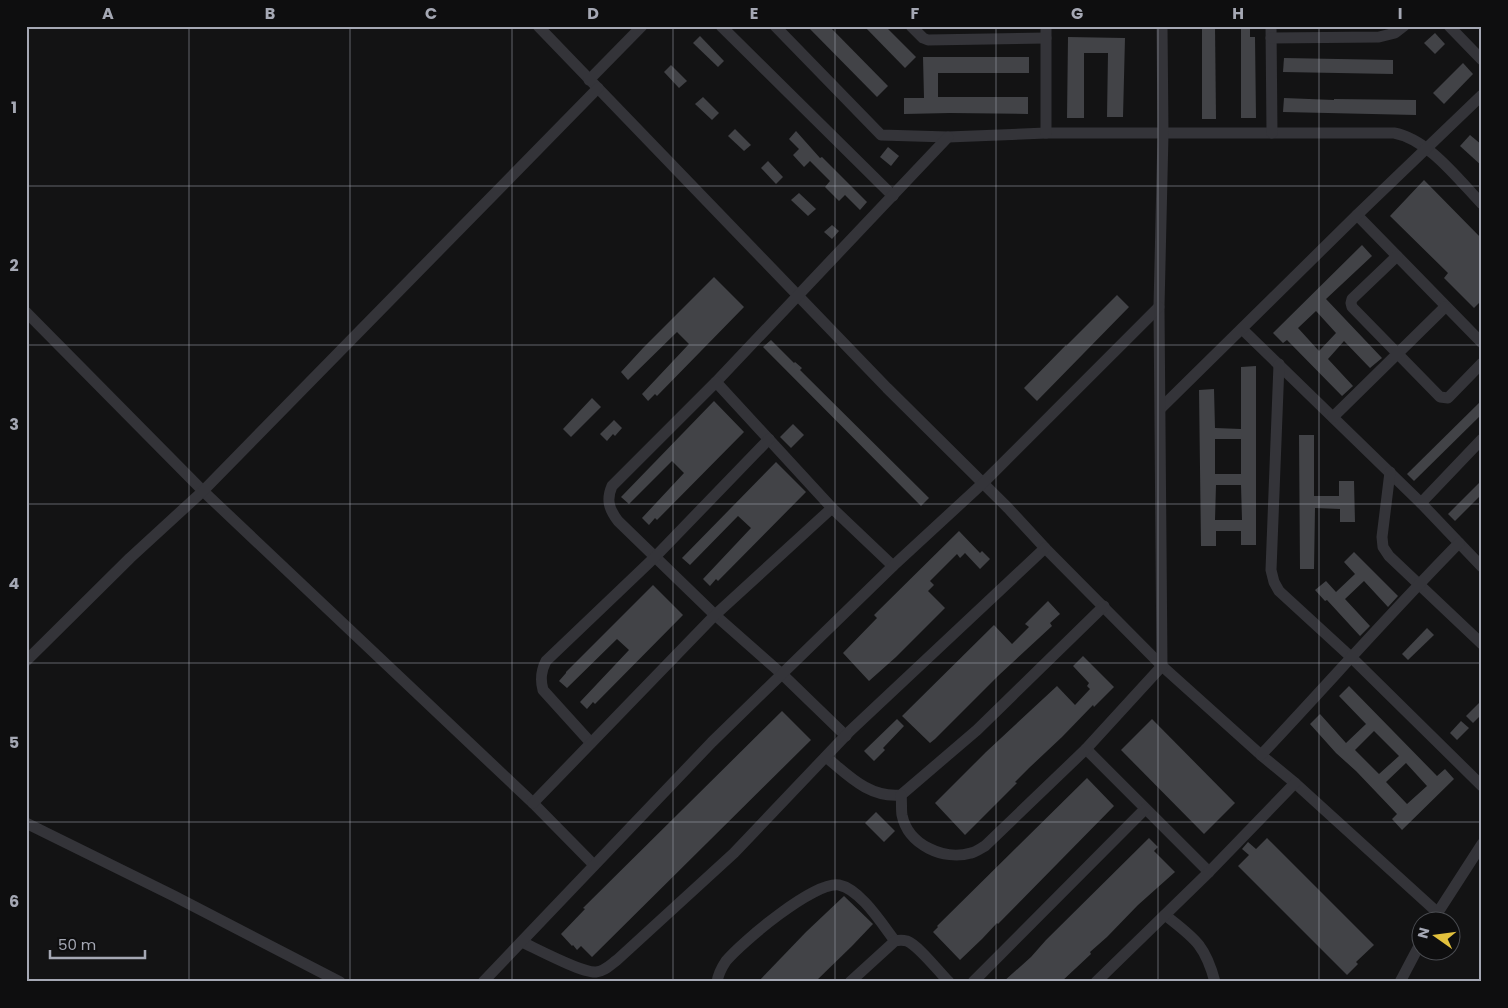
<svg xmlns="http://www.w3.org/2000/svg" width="1508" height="1008" font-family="Poppins,sans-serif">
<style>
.building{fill:#424347;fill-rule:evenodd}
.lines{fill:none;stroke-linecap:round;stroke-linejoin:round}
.street{stroke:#343439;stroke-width:11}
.grid{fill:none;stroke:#a5a8b4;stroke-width:1;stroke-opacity:0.55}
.neatline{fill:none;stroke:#a5a8b4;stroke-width:2}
.grid-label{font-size:16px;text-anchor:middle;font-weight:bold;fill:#a5a8b4}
</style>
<rect width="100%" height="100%" fill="#131314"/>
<g class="building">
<polygon points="807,26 829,26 888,86 877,97"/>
<polygon points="864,26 885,26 916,57 905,68"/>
<polygon points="1202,26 1215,26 1216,119 1202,119"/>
<polygon points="1241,26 1250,26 1250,37 1255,37 1256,118 1241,118"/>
<polygon points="1435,33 1445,44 1435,54 1424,43"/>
<polygon points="700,36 724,61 718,67 693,43"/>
<polygon points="1068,37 1125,38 1123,117 1107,117 1108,53 1084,53 1084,118 1067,118"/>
<polygon points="923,57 1029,57 1029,73 938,73 938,97 1028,97 1028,114 950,113 904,114 904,98 924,98"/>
<polygon points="1284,58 1393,60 1393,74 1283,72"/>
<polygon points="1463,63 1473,74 1444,104 1433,93"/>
<polygon points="671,65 687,81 679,88 664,72"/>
<polygon points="703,97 719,113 712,120 695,104"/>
<polygon points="1284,98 1334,100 1334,99 1416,100 1416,115 1283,112"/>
<polygon points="735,129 751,145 744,151 728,136"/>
<polygon points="796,131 820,158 822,157 867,202 860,210 845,195 839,201 825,187 830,181 810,161 804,167 793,155 799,149 789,139"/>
<polygon points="1470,135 1482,145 1482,166 1460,146"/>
<polygon points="888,147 899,156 891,166 880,157"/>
<polygon points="768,161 783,177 776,184 761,168"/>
<polygon points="1424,180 1482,239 1482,300 1474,308 1444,278 1448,273 1390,216"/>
<polygon points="799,193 816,209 808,216 791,200"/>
<polygon points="832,225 839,231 832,239 824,232"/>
<path d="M 1362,245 L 1372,256 L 1326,299 L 1382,358 L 1370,368 L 1344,341 L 1328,359 L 1353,386 L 1342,396 L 1287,340 L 1283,343 L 1273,333 ZM 1316,311 L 1336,333 L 1319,351 L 1298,328 Z"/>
<polygon points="714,277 744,307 657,396 655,394 648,401 642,394 689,344 677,332 630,378 628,380 621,372 643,348"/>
<polygon points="1117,295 1129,307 1037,401 1024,388 1066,345 1066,346"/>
<polygon points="771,340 794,363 795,362 802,368 800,370 929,498 921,506 763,347"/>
<path d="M 1256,366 L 1256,545 L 1241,545 L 1241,531 L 1216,531 L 1216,546 L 1201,546 L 1199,390 L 1214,389 L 1215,428 L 1241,429 L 1241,367 ZM 1215,439 L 1241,439 L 1241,474 L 1215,474 ZM 1216,485 L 1241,485 L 1242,520 L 1215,520 Z"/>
<polygon points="592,398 601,407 571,437 563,429"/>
<polygon points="1482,400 1482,414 1414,481 1407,474"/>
<polygon points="714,401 744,432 657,520 655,518 649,525 642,518 684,473 672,461 629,504 621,497"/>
<polygon points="614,420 622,428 615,436 613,434 607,441 600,434"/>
<polygon points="793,424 804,435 791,448 780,437"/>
<polygon points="1299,435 1314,435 1314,496 1339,496 1339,481 1354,481 1355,522 1340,522 1340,509 1315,508 1314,569 1300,569"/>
<polygon points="776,462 806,492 718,581 716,579 710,586 703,579 751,528 738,516 690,565 682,558"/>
<polygon points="1482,480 1482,494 1455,521 1448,514"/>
<polygon points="959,531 980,553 982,551 990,559 980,569 965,553 960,558 957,554 930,581 934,585 928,591 945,608 896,657 869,681 843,653 877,618 874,615"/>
<polygon points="1354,552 1398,596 1388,607 1364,581 1345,599 1370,626 1360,636 1327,600 1325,601 1315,590 1326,581 1336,592 1355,574 1344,562"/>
<polygon points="653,585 683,615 595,704 593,702 587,709 580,702 629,650 617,639 567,688 559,681 566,673 566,672"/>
<polygon points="1048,601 1060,614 1050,623 1052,626 999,675 935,739 930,743 902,716 994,625 1012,644 1029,627 1025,624"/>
<polygon points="1427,628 1434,635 1408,660 1402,654"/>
<polygon points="1083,656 1114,687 1094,707 1093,705 1062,737 1029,768 1015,782 1017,783 965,835 935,803 986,752 1057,686 1075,705 1090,689 1087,686 1089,683 1073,666"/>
<path d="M 1349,686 L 1437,776 L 1445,769 L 1454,779 L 1402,830 L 1392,819 L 1397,814 L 1356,771 L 1336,753 L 1310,724 L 1320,714 L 1346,743 L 1366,724 L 1339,696 ZM 1374,731 L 1399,756 L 1379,774 L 1355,750 ZM 1406,763 L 1427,786 L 1407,804 L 1386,782 Z"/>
<polygon points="1482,700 1482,714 1473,723 1466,716"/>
<polygon points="782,711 811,740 592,957 581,946 577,950 573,945 572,946 561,934 585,909 583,908"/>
<polygon points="897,719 904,726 884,747 883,748 885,750 874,761 864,751"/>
<polygon points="1152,719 1235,803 1204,834 1121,750"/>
<polygon points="1461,721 1469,728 1457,740 1450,733"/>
<polygon points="1087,778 1114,806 998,924 997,923 982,939 960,960 933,932 938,927 937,926"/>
<polygon points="876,812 895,831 884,842 865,823"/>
<polygon points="1149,838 1158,847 1154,851 1175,872 1138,905 1107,937 1090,952 1091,954 1061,982 1003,982 1031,957 1046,940"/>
<polygon points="1267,838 1374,945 1356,962 1358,964 1347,975 1238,866 1249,855 1242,849 1248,842 1256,849"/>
<polygon points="844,896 873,924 852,946 815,982 758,982 806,932"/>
</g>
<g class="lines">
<g class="street">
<polyline points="538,26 887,388 1008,508 1045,548 1162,666 1261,755 1295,783 1438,913"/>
<polyline points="721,26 893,196"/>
<path d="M 775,26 L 881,135 L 948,137 L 1046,133 L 1394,133 C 1428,139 1458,179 1482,204"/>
<polyline points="911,26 923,38 928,40 1046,38"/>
<polyline points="1046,26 1046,133"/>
<polyline points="1271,26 1272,133"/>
<polyline points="1449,26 1482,60"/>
<polyline points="1271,38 1379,37 1395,33 1404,26"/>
<polyline points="589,80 642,26"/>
<polyline points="1357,215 1482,343"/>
<polyline points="1397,256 1352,299 1351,303 1352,307 1440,397 1448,398 1482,363"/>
<polyline points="26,312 203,491 533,803 594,865"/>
<polyline points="1242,329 1421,503 1482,567"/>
<polyline points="1279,364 1271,570 1274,582 1279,591 1352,658 1482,786"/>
<polyline points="716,382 948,137"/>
<polyline points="1161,408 1357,215 1482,95"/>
<polyline points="1333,417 1445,307"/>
<polyline points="1390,472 1382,537 1383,547 1389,556 1482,644"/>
<polyline points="1421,503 1482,439"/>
<path d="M 832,508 L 716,382 L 612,486 C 606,500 609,509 618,521 L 715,615 L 783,675 L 846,736"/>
<polyline points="26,661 130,558 203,491 598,88"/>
<path d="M 591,743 L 543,690 C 540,679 541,671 546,661 L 655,557 L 769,439"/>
<polyline points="1086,749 1209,872"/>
<path d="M 1261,755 C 1327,685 1391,612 1459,543"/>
<path d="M 826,757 C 849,776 869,798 901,795 L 977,730 L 1104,606"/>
<path d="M 901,795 C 902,802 901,809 902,815 C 908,845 944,861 971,853 C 976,852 981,848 985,846 L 1086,749 L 1162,666 L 1159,307 L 1163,134 L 1162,26"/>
<polyline points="533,803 715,615 832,508 893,566"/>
<polyline points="26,823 174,896 340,982"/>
<path d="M 1165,915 C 1194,938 1205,944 1215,982"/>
<polyline points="1433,920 1482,844"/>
<path d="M 522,942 C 537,949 582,973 596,972 C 605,971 610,965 617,960 L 734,853 L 850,731 L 1045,548"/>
<polyline points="483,982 712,742 893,566 983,483 1159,307"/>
<path d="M 717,982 C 718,975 722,967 726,961 C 742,942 814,881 839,885 C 860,889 882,924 895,941"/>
<path d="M 850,982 L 895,941 C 899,940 903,940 907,941 C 918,945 939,972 949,982"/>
<polyline points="973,982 1145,809"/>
<polyline points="1096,982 1209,872 1295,783"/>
<polyline points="1400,982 1420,944"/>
</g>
</g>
<path class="grid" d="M 189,26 L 189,982M 350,26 L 350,982M 512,26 L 512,982M 673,26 L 673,982M 835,26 L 835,982M 996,26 L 996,982M 1158,26 L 1158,982M 1319,26 L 1319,982M 26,186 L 1482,186M 26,345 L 1482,345M 26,504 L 1482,504M 26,663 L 1482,663M 26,822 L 1482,822"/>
<rect width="1508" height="1008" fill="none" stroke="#0e0e0f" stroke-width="55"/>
<g transform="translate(1436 936) rotate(284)"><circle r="24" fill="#0e0e0f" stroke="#4a4c51"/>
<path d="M0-4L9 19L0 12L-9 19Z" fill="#e2c13d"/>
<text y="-8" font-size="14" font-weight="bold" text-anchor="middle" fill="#a5a8b4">N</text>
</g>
<path d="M50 950v8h95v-8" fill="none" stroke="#a5a8b4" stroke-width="2.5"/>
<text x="58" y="950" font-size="15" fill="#a5a8b4" stroke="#0e0e0f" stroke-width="4" paint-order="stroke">50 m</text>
<rect x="28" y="28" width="1452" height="952" class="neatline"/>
<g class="grid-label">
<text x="108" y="19">A</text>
<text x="270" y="19">B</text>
<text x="431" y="19">C</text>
<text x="593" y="19">D</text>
<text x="754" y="19">E</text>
<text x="915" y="19">F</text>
<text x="1077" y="19">G</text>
<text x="1238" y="19">H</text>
<text x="1400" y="19">I</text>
<text x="14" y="113">1</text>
<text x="14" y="271">2</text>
<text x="14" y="430">3</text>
<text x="14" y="589">4</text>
<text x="14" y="748">5</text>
<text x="14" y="907">6</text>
</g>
</svg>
